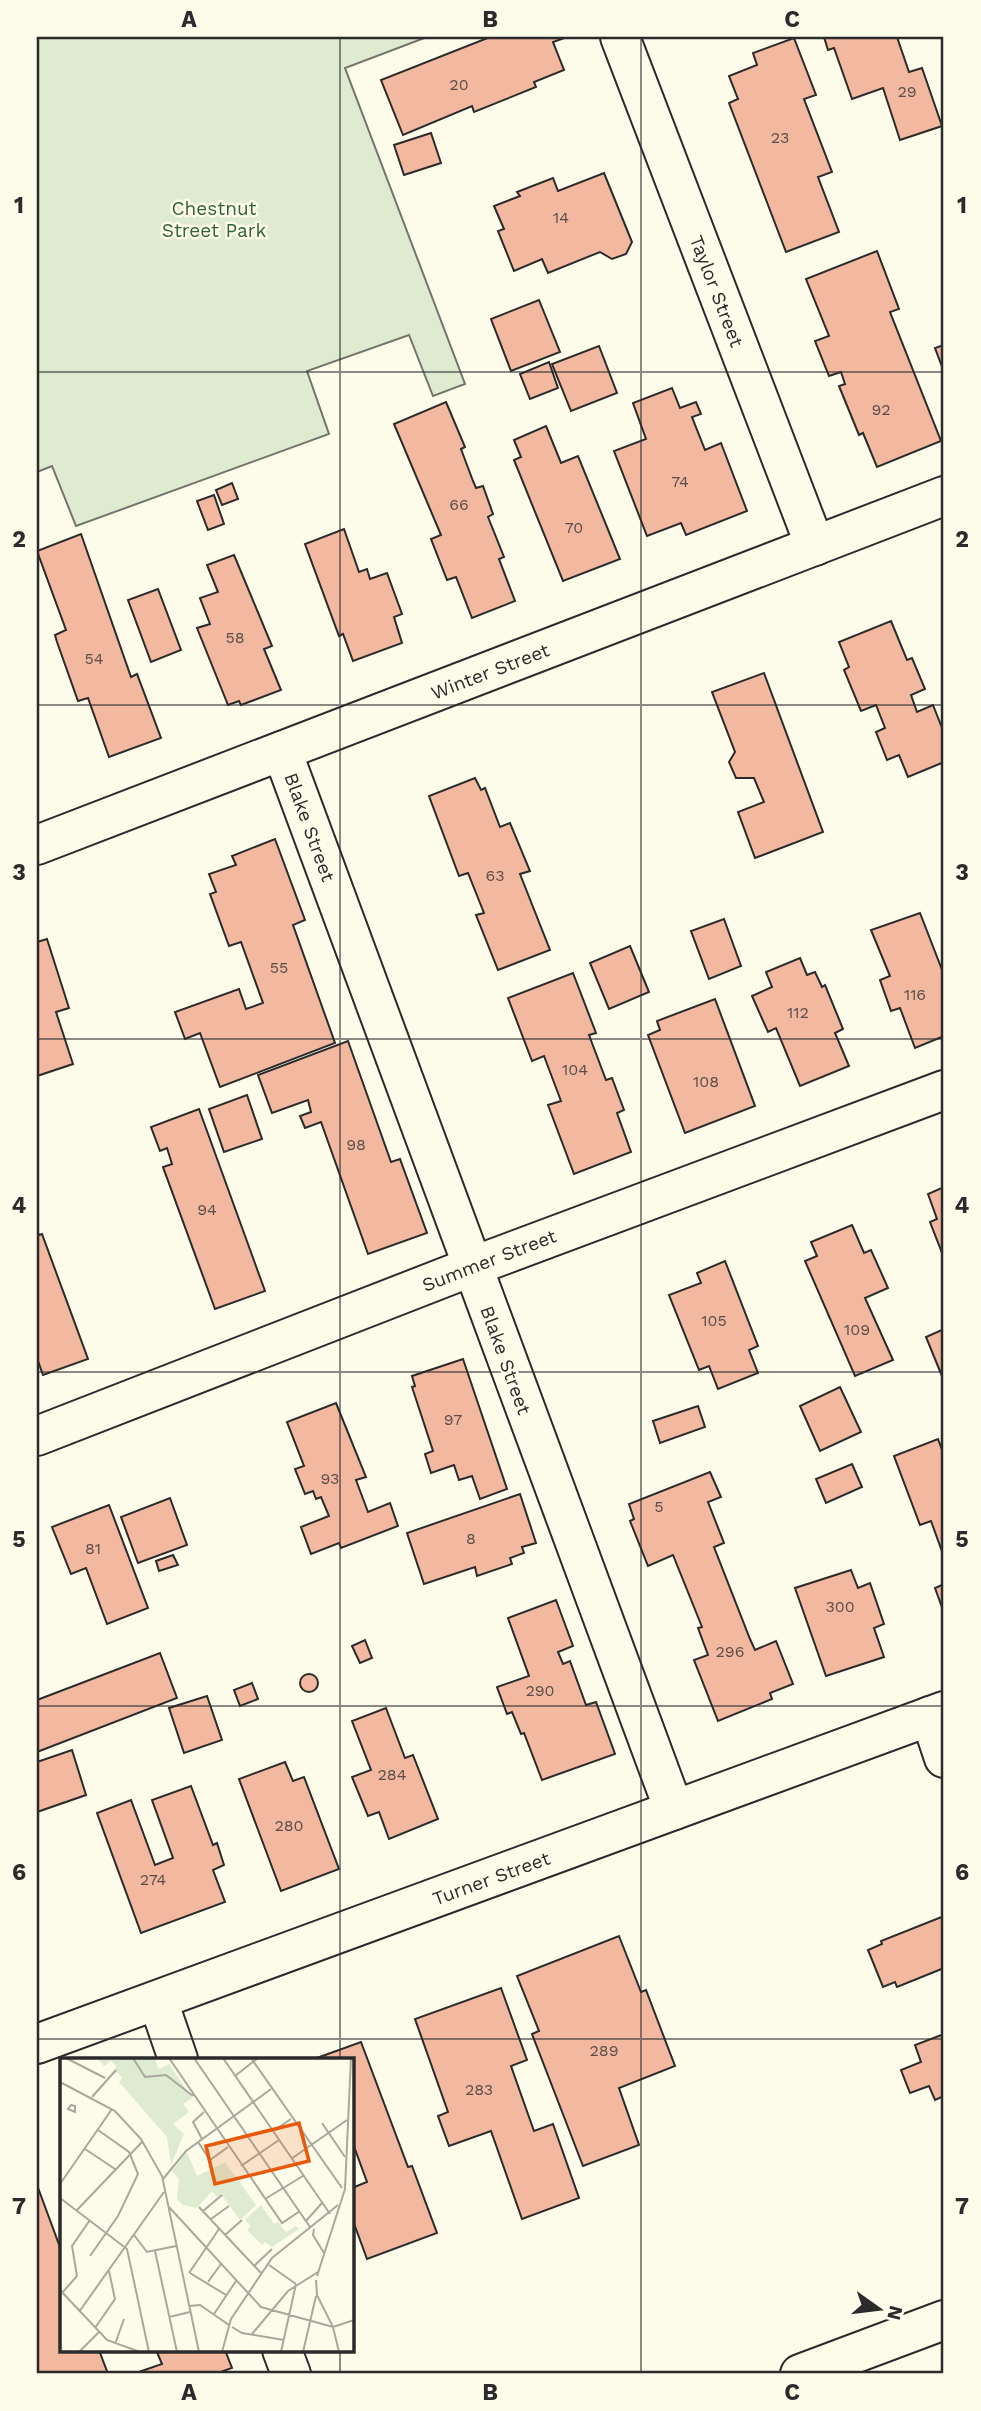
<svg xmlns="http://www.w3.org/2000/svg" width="981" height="2411" font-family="'Work Sans',sans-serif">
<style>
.green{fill:#deebd1;stroke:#74746e;stroke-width:2}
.building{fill:#f2b8a0;stroke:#2b2b2b;stroke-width:2}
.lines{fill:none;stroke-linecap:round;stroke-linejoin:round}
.minor-casing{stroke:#2b2b2b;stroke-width:42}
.tertiary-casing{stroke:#2b2b2b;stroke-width:42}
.secondary-casing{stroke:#2b2b2b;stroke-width:42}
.minor{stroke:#fdfbea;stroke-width:38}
.tertiary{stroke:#fdfbea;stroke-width:38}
.secondary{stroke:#fdfbea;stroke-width:38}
.grid{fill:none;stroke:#2b2b2b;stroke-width:2;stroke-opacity:0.55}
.labels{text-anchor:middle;stroke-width:5;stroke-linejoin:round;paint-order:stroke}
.number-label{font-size:16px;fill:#5d4e48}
.park-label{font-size:19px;fill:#34623c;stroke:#fdfbea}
.street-label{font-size:19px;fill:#2b2b2b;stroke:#fdfbea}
.inset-road{fill:none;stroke:#a9a89e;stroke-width:2}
.view{fill:#e8590c;fill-opacity:0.15;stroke:#e8590c;stroke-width:3.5}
.inset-edge{fill:none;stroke:#2b2b2b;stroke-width:3.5}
.neatline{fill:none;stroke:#2b2b2b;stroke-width:2.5}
.grid-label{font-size:23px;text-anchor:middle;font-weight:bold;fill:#2b2b2b}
</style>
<rect width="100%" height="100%" fill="#fdfbea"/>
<polygon class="green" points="37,37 427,37 345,68 465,384 433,396 409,335 307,371 329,434 76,526 52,466 37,472"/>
<g class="building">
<polygon points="490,37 567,37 553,42 564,70 534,82 536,87 474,112 472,106 403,135 381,80"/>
<polygon points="824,37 897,37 909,72 922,68 942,126 900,140 883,88 852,99 834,48 828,50"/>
<polygon points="794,38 816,95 804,99 832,172 818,177 839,232 786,252 729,103 738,99 729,76 757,65 753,53"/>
<polygon points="431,133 441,163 404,175 394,145"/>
<polygon points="604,173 632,242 626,254 612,259 600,252 548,273 542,259 514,271 498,231 504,229 494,206 520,196 517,192 553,178 558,191"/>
<polygon points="877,251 899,309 890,312 941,441 877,467 863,433 859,435 839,386 845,384 841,372 829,376 815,341 829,336 806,279"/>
<polygon points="539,300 560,352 511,371 491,319"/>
<polygon points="944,345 944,372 935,348"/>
<polygon points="599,346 617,393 571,411 552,364"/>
<polygon points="549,362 558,388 530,399 520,374"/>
<polygon points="672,388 680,408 696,402 701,414 692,417 705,450 721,443 747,511 686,535 681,523 647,536 614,451 646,439 633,403"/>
<polygon points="446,402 465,447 461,449 473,481 476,488 483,486 493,514 488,517 504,557 499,559 515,601 472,618 456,577 447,580 431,539 441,535 394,424"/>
<polygon points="546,426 561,463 578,456 620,559 563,581 514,460 521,457 514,440"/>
<polygon points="232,483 238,499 222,505 216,490"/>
<polygon points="214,495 224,524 208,530 197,501"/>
<polygon points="344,529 359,572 367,569 370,579 387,573 402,614 394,617 402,643 353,661 343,634 339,636 305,544"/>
<polygon points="81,534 131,677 137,674 161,738 109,757 88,698 78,701 57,642 55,635 66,630 37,551"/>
<polygon points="234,555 272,646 264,649 281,690 241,705 239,701 228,705 197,628 210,624 200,598 218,592 207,565"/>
<polygon points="158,589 181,650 151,662 128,600"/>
<polygon points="891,621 907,660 912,658 925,689 911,695 917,712 933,705 944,733 944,762 908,777 899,755 887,760 876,732 885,728 876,705 861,711 844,670 849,667 839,642"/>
<polygon points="764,673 823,832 755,858 738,812 764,802 754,778 736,778 729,762 735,752 712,692"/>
<polygon points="475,778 481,790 485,788 500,827 510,823 530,871 520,874 550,950 498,970 476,915 484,913 468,873 459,876 429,796"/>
<polygon points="275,839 305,920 293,925 335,1043 220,1087 200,1033 185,1039 175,1012 239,989 246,1009 263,1003 241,942 229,946 210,894 216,892 209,874 236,865 232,856"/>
<polygon points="920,913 944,975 944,1036 915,1048 900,1008 891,1011 880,980 890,976 871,930"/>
<polygon points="724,919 741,966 709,979 691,931"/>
<polygon points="47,939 69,1008 56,1012 73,1064 37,1076 37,942"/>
<polygon points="630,946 649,992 609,1009 590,963"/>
<polygon points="800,958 807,975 815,972 822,987 825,985 843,1029 835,1033 849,1066 800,1086 776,1028 768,1032 752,996 772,987 766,972"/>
<polygon points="573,973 596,1033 589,1035 606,1080 612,1078 624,1110 617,1113 631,1152 574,1174 548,1105 561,1101 544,1056 532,1061 508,998"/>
<polygon points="715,999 755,1106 685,1133 648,1035 660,1030 657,1021"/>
<polygon points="348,1041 391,1162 400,1159 427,1233 368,1254 321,1122 305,1128 300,1116 311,1112 308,1100 272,1113 258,1075"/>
<polygon points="247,1095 262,1139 224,1152 209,1109"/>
<polygon points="199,1109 265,1291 215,1309 163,1167 172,1164 167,1148 160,1151 151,1127"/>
<polygon points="944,1187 944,1258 930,1222 937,1219 928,1194"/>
<polygon points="852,1225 864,1253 871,1250 888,1288 865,1298 893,1360 855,1376 805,1261 817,1256 811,1242"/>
<polygon points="37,1230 39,1235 42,1234 88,1359 43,1375 37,1358"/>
<polygon points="725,1261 758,1346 749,1350 758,1373 718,1389 709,1366 699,1370 669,1295 701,1283 697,1273"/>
<polygon points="944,1329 944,1381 926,1337"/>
<polygon points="463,1359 507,1489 480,1499 472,1476 459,1480 454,1465 431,1473 425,1454 433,1451 412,1387 415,1386 412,1376"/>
<polygon points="840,1387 861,1432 820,1451 800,1406"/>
<polygon points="336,1403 366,1477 356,1480 368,1512 390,1503 398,1526 341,1548 339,1543 311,1554 301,1527 329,1516 321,1497 316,1499 313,1491 305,1494 295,1469 304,1466 287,1422"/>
<polygon points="698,1406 705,1427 660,1443 653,1421"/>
<polygon points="938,1439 944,1455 944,1557 931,1521 920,1525 894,1456"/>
<polygon points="852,1464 862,1487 826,1503 816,1479"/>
<polygon points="710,1472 721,1497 708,1502 724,1543 714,1547 750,1639 755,1650 776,1641 793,1684 770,1693 772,1699 718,1721 694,1660 708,1655 698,1628 702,1627 673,1555 648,1566 630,1521 634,1519 629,1504"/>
<polygon points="520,1494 536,1543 522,1547 524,1553 510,1558 512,1564 477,1576 475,1567 424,1584 407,1533"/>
<polygon points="170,1498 187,1545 138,1563 121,1517"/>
<polygon points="109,1505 148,1608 107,1624 86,1568 71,1574 52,1527"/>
<polygon points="173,1555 178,1565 159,1571 156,1561"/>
<polygon points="851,1570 858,1588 870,1583 884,1624 874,1628 884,1657 826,1676 795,1588"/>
<polygon points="944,1584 944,1613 935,1588"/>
<polygon points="556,1600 573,1646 558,1652 563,1664 570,1661 586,1705 596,1702 615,1754 542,1780 524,1733 521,1734 512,1712 507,1714 497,1687 529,1676 508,1618"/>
<polygon points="365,1640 372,1658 360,1663 352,1646"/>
<polygon points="160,1653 177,1698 37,1752 37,1700"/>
<circle cx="309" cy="1683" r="9"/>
<polygon points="252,1683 258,1699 240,1706 234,1690"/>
<polygon points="207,1696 222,1740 184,1753 169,1708"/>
<polygon points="386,1708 405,1758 413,1755 438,1819 389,1839 379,1812 368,1816 352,1777 371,1770 352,1721"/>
<polygon points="72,1750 86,1795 37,1812 37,1762"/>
<polygon points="285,1762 293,1781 304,1777 339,1869 281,1891 239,1779"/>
<polygon points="191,1786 213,1845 217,1843 224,1865 213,1870 225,1902 141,1933 97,1813 131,1800 155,1865 173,1858 152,1800"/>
<polygon points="944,1916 944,1968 897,1987 895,1982 883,1987 868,1950 882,1944 881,1941"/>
<polygon points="619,1936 641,1992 646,1990 675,2066 619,2088 639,2145 583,2166 532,2034 539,2031 517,1976"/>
<polygon points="501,1988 527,2060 511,2066 529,2117 534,2131 553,2124 579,2198 522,2219 491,2131 449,2146 438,2116 448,2112 415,2019"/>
<polygon points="944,2034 944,2096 935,2100 929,2086 910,2093 901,2070 921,2062 915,2045"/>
<polygon points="361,2042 408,2167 412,2166 437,2233 367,2259 352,2218 352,2188 367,2182 352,2141 352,2059 314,2059"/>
<polygon points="37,2185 61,2250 61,2350 99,2350 108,2374 37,2374"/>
<polygon points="156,2350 225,2350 232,2368 215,2374 133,2374 162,2364"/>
</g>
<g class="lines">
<g class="minor-casing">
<g id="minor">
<polyline points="620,37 815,546"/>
<polyline points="282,751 674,1810"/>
<polyline points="37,845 944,496"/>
<polyline points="930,1716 944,1758"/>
<polyline points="158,2001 178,2059"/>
<polyline points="282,2350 291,2374"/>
<polyline points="800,2374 944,2320"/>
</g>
</g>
<g class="tertiary-casing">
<polyline id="tertiary" points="37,1436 471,1267 944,1090"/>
</g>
<g class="secondary-casing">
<polyline id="secondary" points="37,2044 944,1711"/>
</g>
<use href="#minor" class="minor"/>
<use href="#tertiary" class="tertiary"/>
<use href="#secondary" class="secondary"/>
</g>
<path class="grid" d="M 340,37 L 340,2059M 641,37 L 641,2374M 37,372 L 944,372M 37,705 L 944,705M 37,1039 L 944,1039M 37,1372 L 944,1372M 37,1706 L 944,1706M 37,2039 L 944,2039M 340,2350 L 340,2374"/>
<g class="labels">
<g class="number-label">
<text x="459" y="90">20</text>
<text x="907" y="97">29</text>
<text x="780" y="143">23</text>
<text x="561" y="223">14</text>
<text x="881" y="415">92</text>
<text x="680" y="487">74</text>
<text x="459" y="510">66</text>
<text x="574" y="533">70</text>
<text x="235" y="643">58</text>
<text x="94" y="664">54</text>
<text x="495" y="881">63</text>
<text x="279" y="973">55</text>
<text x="915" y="1000">116</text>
<text x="798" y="1018">112</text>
<text x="575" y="1075">104</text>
<text x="706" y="1087">108</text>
<text x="356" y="1150">98</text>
<text x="207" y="1215">94</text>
<text x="714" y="1326">105</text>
<text x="857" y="1335">109</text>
<text x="453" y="1425">97</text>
<text x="330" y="1484">93</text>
<text x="659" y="1512">5</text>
<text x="471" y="1544">8</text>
<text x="93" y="1554">81</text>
<text x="840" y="1612">300</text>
<text x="730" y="1657">296</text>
<text x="540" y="1696">290</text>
<text x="392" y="1780">284</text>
<text x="289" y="1831">280</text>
<text x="153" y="1885">274</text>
<text x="604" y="2056">289</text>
<text x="479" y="2095">283</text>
</g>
<g class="park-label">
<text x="214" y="215">Chestnut<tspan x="214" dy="22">Street Park</tspan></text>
</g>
<g class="street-label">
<text transform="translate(717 291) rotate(69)" y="7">Taylor Street</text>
<text transform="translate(490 671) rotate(-21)" y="7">Winter Street</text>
<text transform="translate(310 827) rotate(70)" y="7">Blake Street</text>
<text transform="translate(489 1260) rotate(-21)" y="7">Summer Street</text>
<text transform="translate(506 1360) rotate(70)" y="7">Blake Street</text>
<text transform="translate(491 1878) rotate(-20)" y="7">Turner Street</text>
</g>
</g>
<g transform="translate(60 2058)">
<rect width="294" height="294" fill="#fdfbea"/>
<path d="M 37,0 L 94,0 L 99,11 L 109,6 L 132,40 L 123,46 L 129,54 L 113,66 L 124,76 L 111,107 L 107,79 L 59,24 L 62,20 L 57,14 L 53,18 L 56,8 L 51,3 L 44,8 ZM 127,94 L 137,118 L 165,104 L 196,147 L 180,162 L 161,136 L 157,139 L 152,133 L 137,150 L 123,147 L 117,141 L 119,121 L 112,113 ZM 201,147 L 214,166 L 218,164 L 226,174 L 236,168 L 239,171 L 212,189 L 205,184 L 202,187 L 187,172 L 191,168 L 185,162 Z" fill="#deebd1"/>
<path class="inset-road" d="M 6,0 L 45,20M 73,0 L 85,19 L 106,17 L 133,38M 109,0 L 222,165 L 240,153M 134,0 L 250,169M 163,0 L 270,156M 191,0 L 282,130M 175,18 L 198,0M 0,24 L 55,53 L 81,81 L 102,118 L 139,294M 32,39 L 56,12M 11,47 L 15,48 L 15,54 L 8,51 ZM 262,65 L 285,99M 213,73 L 231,61M 142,81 L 133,64 L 144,54M 138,84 L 150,102 L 168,89M 25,91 L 55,111M 231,101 L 287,62M 181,108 L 219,82M 103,121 L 126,93 L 211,31M 0,126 L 52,51M 0,140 L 67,191 L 89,294M 205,141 L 243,118M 109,149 L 201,249 L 273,269 L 294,262M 139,149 L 201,215M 17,152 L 83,83M 143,153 L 162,137M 151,161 L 169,148M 246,163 L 262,145M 254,171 L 253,177 L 264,195M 74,177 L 87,194 L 116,188M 165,177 L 182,162M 95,193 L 117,294M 30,198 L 58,158 L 78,116 L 69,94 L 38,72M 209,207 L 236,226M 194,208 L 212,191M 129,215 L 159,171M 130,215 L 166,237M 257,218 L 285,131 L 291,0M 256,222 L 257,237 L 273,269 L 279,294M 148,224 L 161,206M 0,232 L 47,282 L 80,294M 2,235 L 17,218 L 12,188 L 30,162M 129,248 L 140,247 L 169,267M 19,254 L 104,134M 154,256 L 176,223M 109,259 L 130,254M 172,269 L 182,275 L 224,282M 35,270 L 55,241 L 49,213M 192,276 L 228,233 L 258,214M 55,286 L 64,261M 19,294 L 39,274M 162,294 L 171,261 L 212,200 L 278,147M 221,294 L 236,226M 243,294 L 256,238"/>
<path class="view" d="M 239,65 L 249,103 L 155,126 L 146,88 Z"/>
<rect width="294" height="294" class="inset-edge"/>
</g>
<rect width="981" height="2411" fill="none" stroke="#fdfbea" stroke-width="77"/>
<g transform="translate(879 2309) rotate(104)" stroke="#fdfbea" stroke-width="5" paint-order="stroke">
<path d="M0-5L12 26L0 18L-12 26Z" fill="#2b2b2b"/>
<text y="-10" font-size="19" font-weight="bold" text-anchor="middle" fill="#2b2b2b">N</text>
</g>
<rect x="38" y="38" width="904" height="2334" class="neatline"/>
<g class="grid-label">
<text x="189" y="27">A</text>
<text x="490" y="27">B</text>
<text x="792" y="27">C</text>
<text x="19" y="213">1</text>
<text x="962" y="213">1</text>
<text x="19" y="547">2</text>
<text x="962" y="547">2</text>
<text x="19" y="880">3</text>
<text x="962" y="880">3</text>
<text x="19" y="1213">4</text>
<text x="962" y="1213">4</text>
<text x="19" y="1547">5</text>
<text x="962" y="1547">5</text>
<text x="19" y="1880">6</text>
<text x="962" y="1880">6</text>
<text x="19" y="2214">7</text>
<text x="962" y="2214">7</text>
<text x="189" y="2400">A</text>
<text x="490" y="2400">B</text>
<text x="792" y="2400">C</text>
</g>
</svg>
